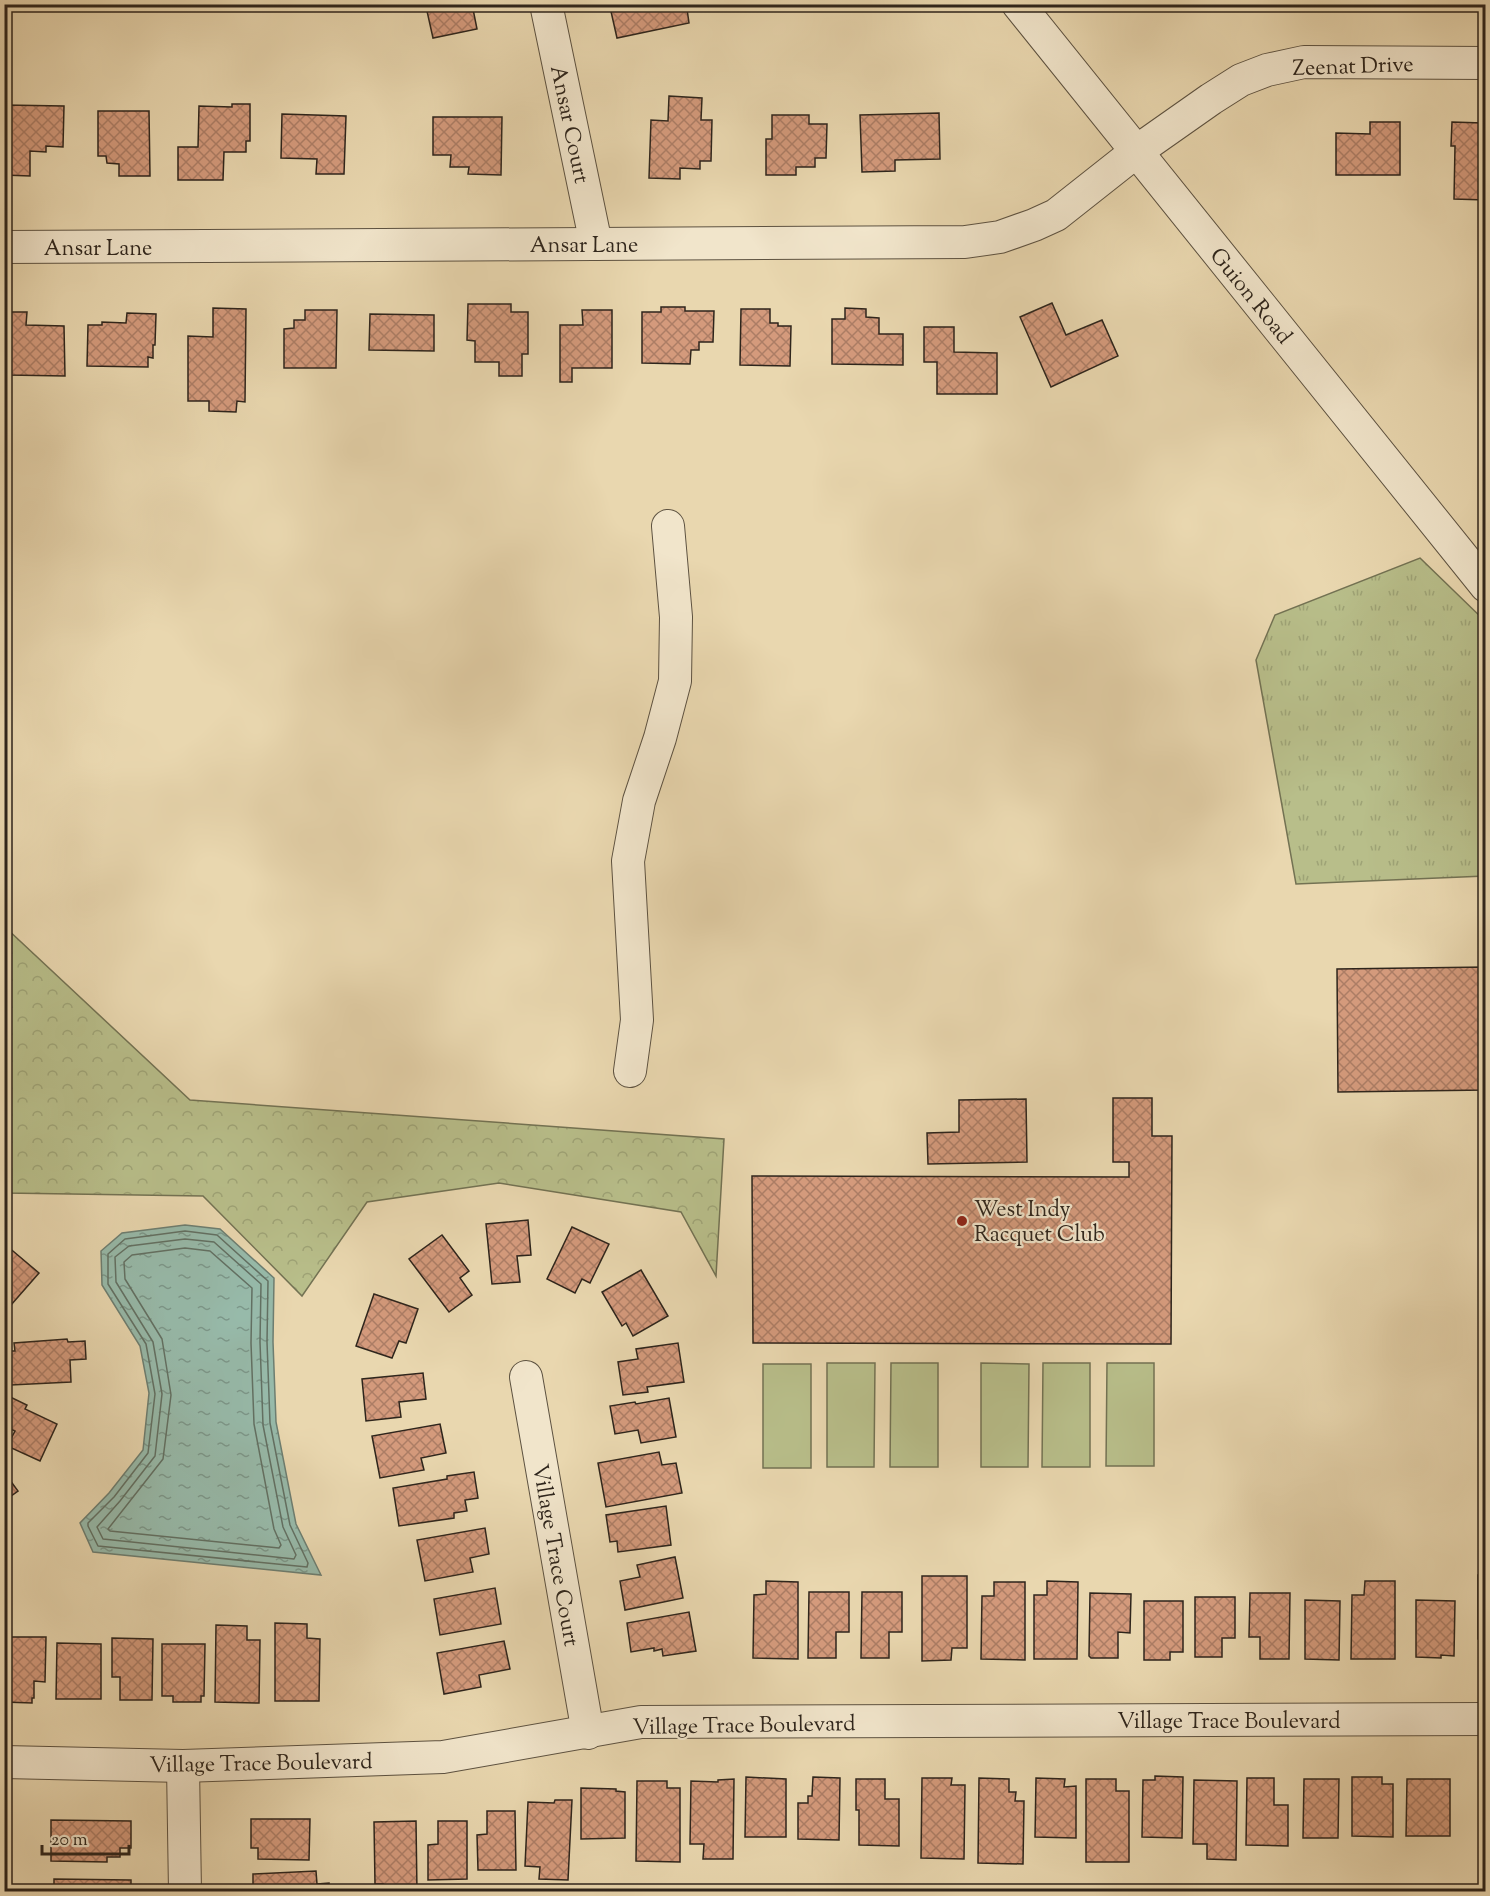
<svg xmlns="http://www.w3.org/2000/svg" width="1490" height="1896" font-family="'Sorts Mill Goudy',serif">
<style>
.grass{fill:url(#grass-tufts);stroke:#737253;stroke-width:1.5}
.forest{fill:url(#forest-crowns);stroke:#737253;stroke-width:1.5}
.pitch{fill:#b8be8a;stroke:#737253;stroke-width:1.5}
.water{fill:url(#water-ripples);stroke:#6d7e71;stroke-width:1.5}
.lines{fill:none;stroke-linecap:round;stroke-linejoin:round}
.shore{stroke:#627063;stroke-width:1.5}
.building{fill:url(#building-cross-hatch);stroke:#2e251c;stroke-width:1.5}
.minor-casing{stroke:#5d5241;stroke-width:34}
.minor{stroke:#f1e5cb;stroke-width:32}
.poi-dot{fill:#8f2418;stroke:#f1e5cb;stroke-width:2}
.labels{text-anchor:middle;stroke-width:4.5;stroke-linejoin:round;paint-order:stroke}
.street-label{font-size:22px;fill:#2e251c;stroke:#f1e5cb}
.poi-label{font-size:22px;fill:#2e251c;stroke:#f1e5cb;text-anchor:start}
</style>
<defs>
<pattern id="grass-tufts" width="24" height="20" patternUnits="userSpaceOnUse" patternTransform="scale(1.5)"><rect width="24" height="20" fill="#b8be8a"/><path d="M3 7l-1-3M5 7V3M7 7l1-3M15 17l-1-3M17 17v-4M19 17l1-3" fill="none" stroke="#9ea376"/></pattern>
<pattern id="forest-crowns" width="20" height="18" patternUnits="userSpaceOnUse" patternTransform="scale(1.5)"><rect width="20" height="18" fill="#b8be8a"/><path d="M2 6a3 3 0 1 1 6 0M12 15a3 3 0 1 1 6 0" fill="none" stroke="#9ea376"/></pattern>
<pattern id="water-ripples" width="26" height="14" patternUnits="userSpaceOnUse" patternTransform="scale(1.5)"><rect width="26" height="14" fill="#97baaa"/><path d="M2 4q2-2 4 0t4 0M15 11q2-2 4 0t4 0" fill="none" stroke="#7c978a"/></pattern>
<pattern id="building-cross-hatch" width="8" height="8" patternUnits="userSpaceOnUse" patternTransform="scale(1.5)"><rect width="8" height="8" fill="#d49a7c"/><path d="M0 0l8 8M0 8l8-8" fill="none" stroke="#ac7d65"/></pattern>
</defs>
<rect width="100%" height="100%" fill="#e9d7af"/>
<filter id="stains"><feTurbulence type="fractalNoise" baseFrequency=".00333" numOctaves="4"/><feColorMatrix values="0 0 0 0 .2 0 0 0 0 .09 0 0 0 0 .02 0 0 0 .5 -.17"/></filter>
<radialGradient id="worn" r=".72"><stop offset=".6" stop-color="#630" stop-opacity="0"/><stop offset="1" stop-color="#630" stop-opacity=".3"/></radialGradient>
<polygon class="grass" points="1420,558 1485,621 1485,876 1296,884 1256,660 1275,615"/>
<polygon class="forest" points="5,927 190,1100 724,1139 716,1276 681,1212 499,1183 367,1202 302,1296 203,1196 5,1193"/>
<g class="pitch">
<polygon points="827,1363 875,1363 874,1467 827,1467"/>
<polygon points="891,1363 938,1363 938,1467 890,1467"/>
<polygon points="981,1363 1029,1364 1028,1467 981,1467"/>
<polygon points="1043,1363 1090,1363 1090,1467 1042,1467"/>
<polygon points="1107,1363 1154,1363 1154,1466 1106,1466"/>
<rect x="763" y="1364" width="48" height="104"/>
</g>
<polygon class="water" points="185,1225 220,1229 274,1278 273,1342 276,1422 296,1524 321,1575 93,1552 80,1523 109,1493 143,1450 149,1393 140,1346 102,1285 101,1251 122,1233"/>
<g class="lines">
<g class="shore">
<polygon points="185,1231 217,1235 268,1281 267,1342 270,1423 290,1525 308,1563 307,1567 98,1546 88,1526 88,1523 114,1497 148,1453 155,1394 146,1344 108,1284 108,1254 125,1239"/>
<polygon points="185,1239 214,1242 261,1284 260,1342 263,1425 283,1527 296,1555 294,1559 103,1539 97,1527 120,1501 155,1456 162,1394 153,1342 116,1282 115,1257 129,1246"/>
<polygon points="185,1248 210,1251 252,1288 251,1343 254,1424 274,1529 281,1545 279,1548 110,1531 108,1529 163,1459 171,1395 162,1339 125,1279 124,1262 132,1255"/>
</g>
</g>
<g class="building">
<polygon points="422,4 472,4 477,29 433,38 427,11"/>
<polygon points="622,4 702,4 703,5 687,9 689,23 617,38 610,7"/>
<polygon points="669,96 702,98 701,120 712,120 711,161 700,161 700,169 680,168 680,179 649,178 651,120 668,121"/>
<polygon points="232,104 250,104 250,141 246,141 246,152 224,152 223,180 178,180 178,147 198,147 199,106 232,107"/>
<polygon points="4,105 64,106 63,147 46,146 46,152 30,151 30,176 4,175"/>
<polygon points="98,111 149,111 150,176 119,176 119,164 107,163 106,156 98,156"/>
<polygon points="939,113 940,159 895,160 895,171 862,172 860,115"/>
<polygon points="282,114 346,116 344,174 316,174 317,159 281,158"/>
<polygon points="772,115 809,115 809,124 827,124 826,158 815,158 815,167 796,167 796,175 766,175 766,139 772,139"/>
<polygon points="433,117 502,117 501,175 468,174 469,167 450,167 451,155 433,155"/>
<polygon points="1370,122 1400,122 1400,175 1336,175 1336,133 1370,134"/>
<polygon points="1452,122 1482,123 1482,143 1486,143 1486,200 1454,199 1455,146 1451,146"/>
<polygon points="1052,303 1066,335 1102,320 1118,356 1051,387 1020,317"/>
<polygon points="468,304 511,304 511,312 528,312 528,354 522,354 522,376 499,376 499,362 475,362 475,341 467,340"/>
<polygon points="661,307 685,307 685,311 714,311 713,342 699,342 699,350 691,350 690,364 642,363 642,312 661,312"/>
<polygon points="213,308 246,309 245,402 237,401 236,412 209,411 209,401 188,401 188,336 213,337"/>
<polygon points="845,308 866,309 866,317 879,318 879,334 903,334 903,365 832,364 832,319 845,319"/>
<polygon points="741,309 770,309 770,323 778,323 778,326 791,326 790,366 740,365"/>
<polygon points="305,310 337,310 336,368 284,368 284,329 294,328 294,320 305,320"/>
<polygon points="582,310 612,310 612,368 572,368 572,382 560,382 560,325 583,325"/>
<polygon points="4,312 27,312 26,325 64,326 65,376 8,375 9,348 4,348"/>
<polygon points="127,313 156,314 155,345 153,345 153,358 148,357 148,367 87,366 88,325 102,325 102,322 126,323"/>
<polygon points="370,314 434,315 434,351 369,350"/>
<polygon points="924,327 954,327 954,352 997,353 997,394 937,394 937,362 924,362"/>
<polygon points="1486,967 1486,1090 1338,1092 1337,969"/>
<polygon points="1113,1098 1152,1098 1152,1136 1172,1136 1171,1344 753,1343 752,1176 1129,1177 1129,1162 1113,1162"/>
<polygon points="1026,1099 1027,1162 928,1164 927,1133 959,1132 959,1100"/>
<polygon points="528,1220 531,1255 517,1256 520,1282 492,1284 486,1224"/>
<polygon points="572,1227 609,1244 590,1283 582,1279 575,1293 547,1279"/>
<polygon points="442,1235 469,1271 460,1278 472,1295 449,1312 409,1259"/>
<polygon points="7,1246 39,1273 4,1313 4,1248"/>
<polygon points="641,1270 668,1316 633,1336 626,1323 622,1326 602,1292"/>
<polygon points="374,1294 418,1309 406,1343 399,1341 392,1358 356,1346"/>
<polygon points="67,1339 68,1342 85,1341 86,1359 70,1360 71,1382 11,1385 9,1351 15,1351 14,1343"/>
<polygon points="678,1343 684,1382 647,1387 648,1392 623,1395 618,1362 638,1359 636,1349"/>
<polygon points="423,1373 426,1399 399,1402 401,1417 366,1421 362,1379"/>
<polygon points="4,1394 27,1405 25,1409 57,1424 40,1461 7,1446 15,1431 4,1426"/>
<polygon points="669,1398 676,1437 641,1443 638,1430 615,1434 610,1406 635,1402 636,1404"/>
<polygon points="440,1424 446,1453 421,1458 424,1470 380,1478 372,1436"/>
<polygon points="659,1452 662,1465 676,1463 682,1493 606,1507 598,1463"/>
<polygon points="4,1472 18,1491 4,1501"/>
<polygon points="474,1472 478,1498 465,1500 467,1511 454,1513 454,1518 399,1526 393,1488 447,1479 447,1476"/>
<polygon points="666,1506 671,1545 618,1552 617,1541 610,1542 606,1515"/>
<polygon points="485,1528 489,1554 470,1558 473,1572 425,1581 417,1540"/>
<polygon points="675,1557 683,1598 625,1610 620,1581 640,1577 637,1565"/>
<rect x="1478" y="1575" width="8" height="64"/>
<polygon points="922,1576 967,1576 967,1648 952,1648 951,1660 922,1661"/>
<polygon points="766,1581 798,1582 798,1659 753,1658 754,1595 766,1594"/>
<polygon points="1047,1581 1078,1582 1077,1659 1034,1659 1034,1595 1047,1595"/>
<polygon points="1365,1581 1395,1581 1395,1659 1351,1659 1352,1595 1364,1595"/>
<polygon points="994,1582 1025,1582 1025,1660 981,1659 982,1596 994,1596"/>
<polygon points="495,1588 501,1624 440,1635 434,1599"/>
<polygon points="809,1592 849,1592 849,1632 836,1632 836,1658 808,1658"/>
<polygon points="862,1592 902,1592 902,1632 889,1632 889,1658 861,1658"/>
<polygon points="1090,1593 1131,1594 1130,1633 1118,1632 1118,1658 1091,1658 1089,1656"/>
<polygon points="1250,1593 1290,1593 1289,1659 1260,1659 1260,1637 1249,1637"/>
<polygon points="1195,1597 1235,1597 1235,1638 1222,1638 1222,1657 1195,1657"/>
<polygon points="1305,1600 1340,1601 1339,1660 1305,1659"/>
<polygon points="1416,1600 1455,1601 1454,1656 1441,1655 1441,1658 1416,1657"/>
<polygon points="1144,1601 1183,1601 1183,1652 1170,1652 1170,1660 1144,1660"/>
<polygon points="689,1612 696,1651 663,1656 662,1649 654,1651 654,1648 631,1652 627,1623"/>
<polygon points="275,1623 307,1624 307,1638 320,1639 319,1701 275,1701"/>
<polygon points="216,1625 247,1626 247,1640 260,1640 259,1703 215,1702"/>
<polygon points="5,1637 46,1637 45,1682 34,1681 34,1698 32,1698 32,1703 4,1702"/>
<polygon points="112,1638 153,1639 152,1700 120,1700 120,1677 112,1677"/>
<polygon points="504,1641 510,1669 479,1675 481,1687 444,1694 437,1653"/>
<polygon points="57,1643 101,1644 101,1699 56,1699"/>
<polygon points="162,1644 205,1644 204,1696 201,1696 201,1702 173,1702 173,1696 162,1696"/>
<polygon points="1155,1776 1183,1777 1182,1838 1142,1837 1143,1780 1155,1780"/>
<polygon points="746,1777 786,1779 786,1837 745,1837"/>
<polygon points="813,1777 840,1778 839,1840 798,1839 798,1803 808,1803 808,1796 812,1796"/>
<polygon points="1352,1777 1382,1777 1382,1784 1393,1784 1393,1837 1352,1836"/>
<polygon points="922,1778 952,1778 951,1785 965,1785 964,1859 921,1858"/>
<polygon points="979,1778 1009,1779 1009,1792 1016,1792 1015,1801 1024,1801 1023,1864 978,1863"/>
<polygon points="1036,1778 1065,1779 1064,1787 1076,1786 1076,1838 1035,1837"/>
<polygon points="1247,1778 1274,1778 1274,1805 1288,1805 1288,1846 1246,1845"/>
<polygon points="1482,1778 1486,1778 1486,1844 1484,1808 1481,1808"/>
<polygon points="734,1779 733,1859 703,1859 704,1844 690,1844 691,1781 718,1782 718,1780"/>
<polygon points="856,1779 885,1779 885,1799 899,1799 899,1846 859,1845 859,1810 856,1810"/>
<polygon points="1086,1779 1116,1779 1116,1791 1129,1791 1129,1862 1086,1862"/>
<polygon points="1304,1779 1339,1779 1338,1838 1303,1838"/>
<polygon points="1407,1779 1450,1779 1450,1836 1406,1836"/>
<polygon points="1194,1780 1237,1781 1236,1860 1207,1859 1207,1844 1193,1844"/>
<polygon points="637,1781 667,1781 667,1788 680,1788 680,1862 636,1861"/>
<polygon points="581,1788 616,1789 616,1791 625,1792 625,1838 581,1839"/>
<polygon points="555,1800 572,1800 568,1880 539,1879 540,1867 525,1866 528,1802 554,1803"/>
<polygon points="487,1811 515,1811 516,1870 478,1870 477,1835 487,1834"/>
<polygon points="251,1819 310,1819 309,1860 258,1859 258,1848 251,1848"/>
<polygon points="51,1820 131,1821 131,1848 120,1848 120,1857 107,1857 107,1862 51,1861"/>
<polygon points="416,1821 417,1892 383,1892 383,1884 375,1884 374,1822"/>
<polygon points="438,1821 467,1821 467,1879 428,1880 428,1845 438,1844"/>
<polygon points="316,1871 317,1884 329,1883 329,1892 253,1892 253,1874"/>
<polygon points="54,1879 131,1880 131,1892 54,1892"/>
</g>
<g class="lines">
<g class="minor-casing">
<g id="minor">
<polyline points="546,4 596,244"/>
<polyline points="1018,4 1486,586"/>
<polyline points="4,247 965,242 1000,237 1034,225 1056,215 1137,151 1211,99 1241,80 1267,70 1304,62 1486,63"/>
<polyline points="630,1071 637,1020 628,861 639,801 660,738 675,681 676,617 668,526"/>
<polyline points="526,1377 588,1733"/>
<polyline points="4,1762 183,1766 443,1757 641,1722 1486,1719"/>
<polyline points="183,1766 185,1892"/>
</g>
</g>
<use href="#minor" class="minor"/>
</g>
<circle class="poi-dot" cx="962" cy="1221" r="6"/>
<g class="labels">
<g class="street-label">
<text transform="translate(1353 65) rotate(-2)" y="8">Zeenat Drive</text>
<text transform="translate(571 124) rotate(78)" y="8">Ansar Court</text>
<text x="584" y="252">Ansar Lane</text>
<text x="98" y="255">Ansar Lane</text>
<text transform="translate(1252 295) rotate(51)" y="8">Guion Road</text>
<text transform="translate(557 1555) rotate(80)" y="8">Village Trace Court</text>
<text x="1229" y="1728">Village Trace Boulevard</text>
<text transform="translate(744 1724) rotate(-1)" y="8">Village Trace Boulevard</text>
<text transform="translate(261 1762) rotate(-1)" y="8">Village Trace Boulevard</text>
</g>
<g class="poi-label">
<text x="974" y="1216">West Indy<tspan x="974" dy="25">Racquet Club</tspan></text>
</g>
</g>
<rect width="1490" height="1896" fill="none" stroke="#e9d7af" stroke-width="24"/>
<rect x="6" y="6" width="1478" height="1884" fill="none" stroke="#2e251c" stroke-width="3"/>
<rect x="12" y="12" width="1466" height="1872" fill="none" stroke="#2e251c" stroke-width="1.5"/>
<path d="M42 1845v9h87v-9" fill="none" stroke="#2e251c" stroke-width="3"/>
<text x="51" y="1845" font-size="18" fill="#2e251c" stroke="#f1e5cb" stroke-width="4.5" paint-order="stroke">20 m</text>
<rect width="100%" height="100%" filter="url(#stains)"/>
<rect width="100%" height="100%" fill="url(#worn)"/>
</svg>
